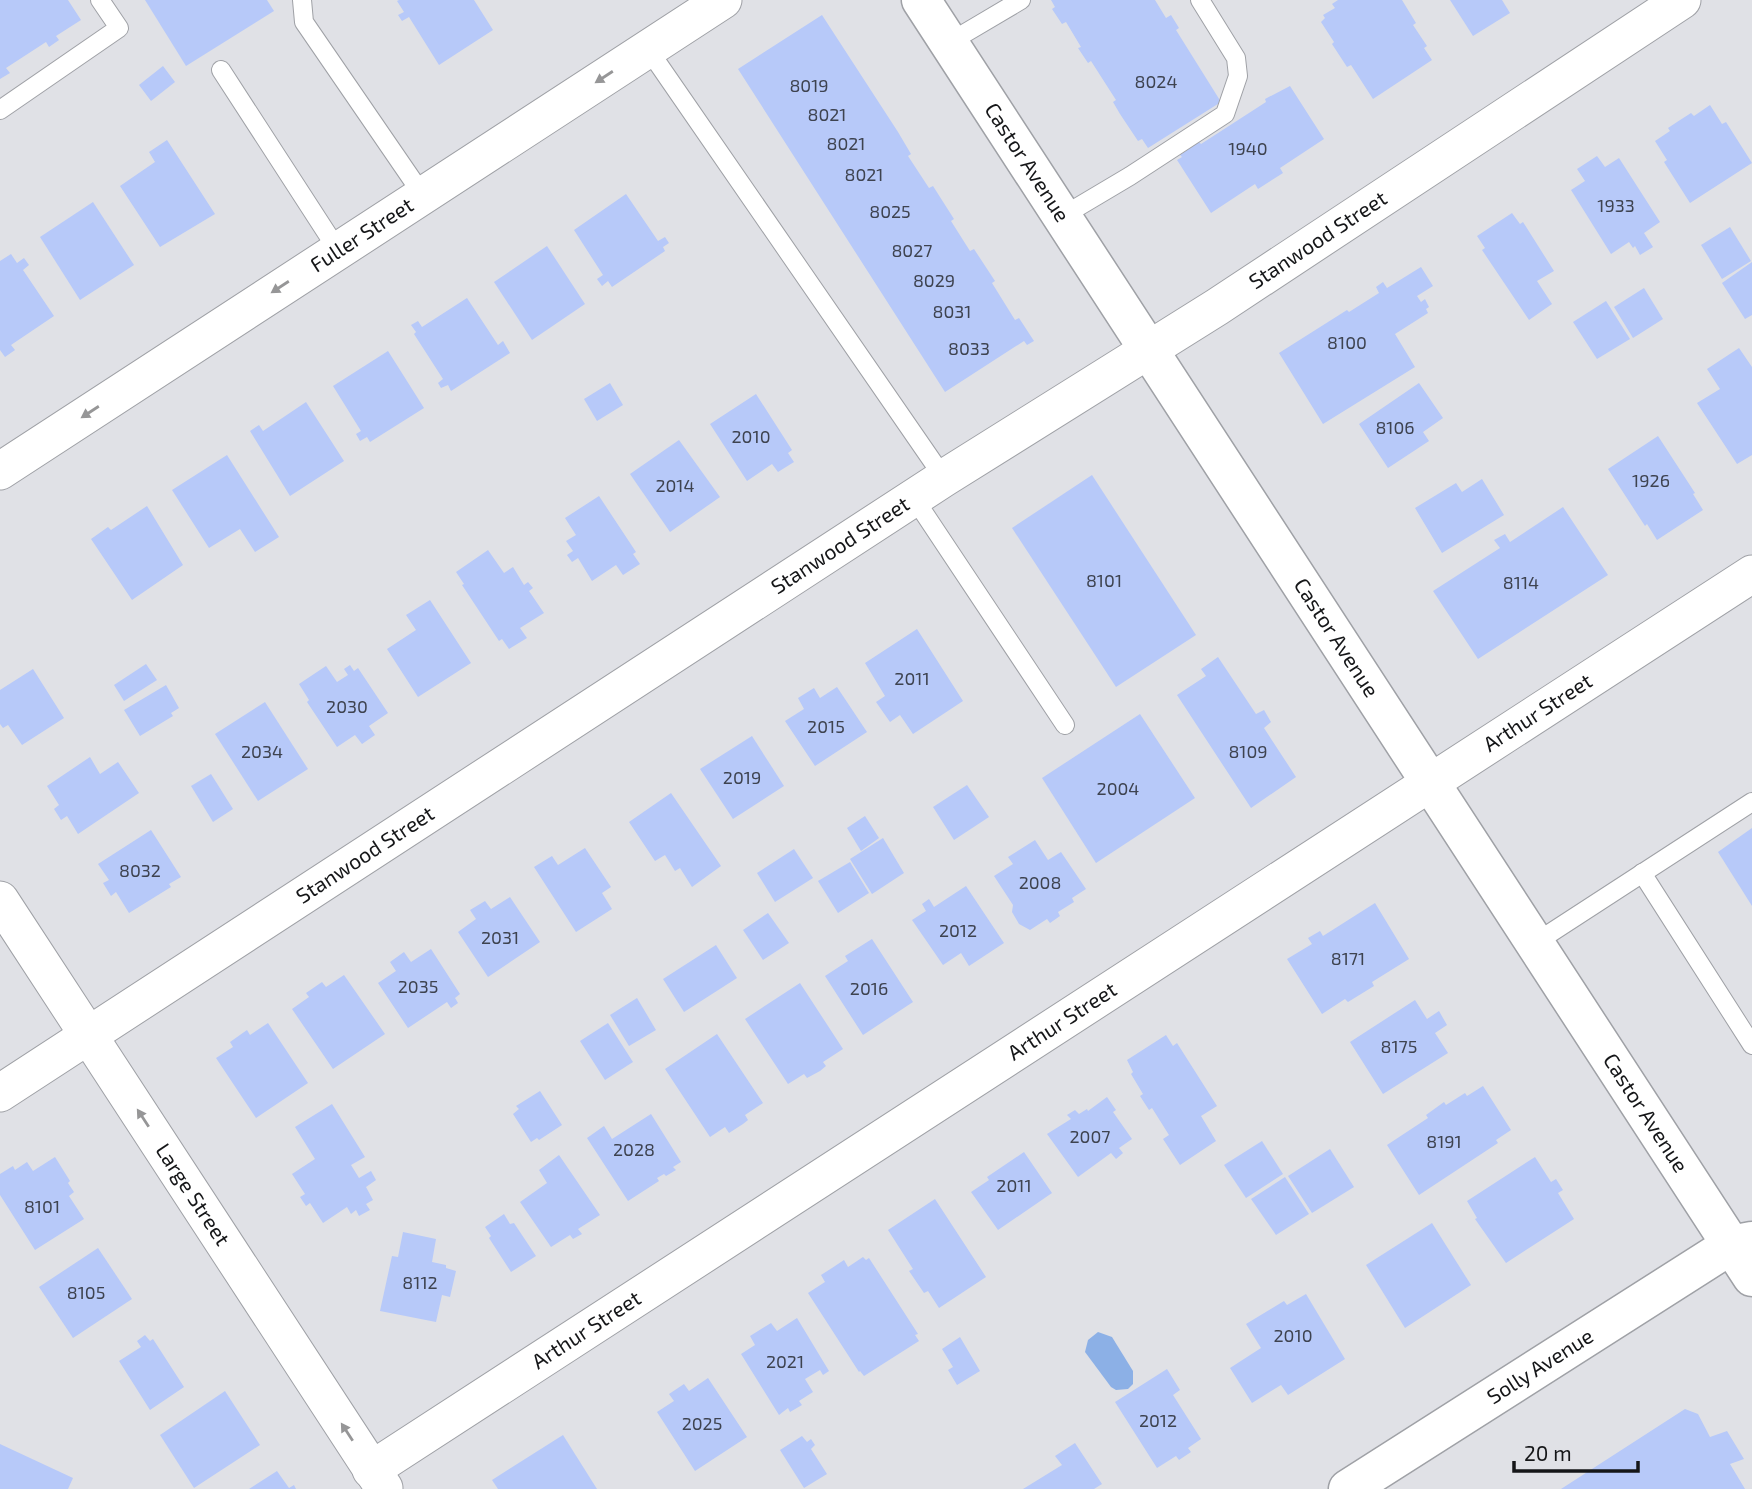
<svg xmlns="http://www.w3.org/2000/svg" width="1752" height="1489" font-family="'Exo 2',sans-serif">
<style>
.water{fill:#8cb0e6}
.building{fill:#b7c9f9}
.lines{fill:none;stroke-linecap:round;stroke-linejoin:round}
.service-casing{stroke:#9fa1a6;stroke-width:20}
.minor-casing{stroke:#9fa1a6;stroke-width:39}
.tertiary-casing{stroke:#9fa1a6;stroke-width:41}
.secondary-casing{stroke:#9fa1a6;stroke-width:41}
.service{stroke:#fff;stroke-width:18}
.minor{stroke:#fff;stroke-width:37}
.tertiary{stroke:#fff;stroke-width:38}
.secondary{stroke:#fff;stroke-width:38}
.oneway{fill:#969697}
.labels{text-anchor:middle;stroke-width:5;stroke-linejoin:round;paint-order:stroke}
.number-label{font-size:18px;fill:#3e4350}
.street-label{font-size:21px;fill:#151618;stroke:#e0e1e6}
</style>
<rect width="100%" height="100%" fill="#e0e1e6"/>
<polygon class="water" points="1098,1332 1112,1337 1133,1371 1133,1384 1128,1389 1116,1390 1111,1387 1085,1352 1088,1340"/>
<g class="building">
<polygon points="0,0 68,0 81,20 56,36 59,40 49,47 46,42 6,68 10,73 0,79"/>
<polygon points="145,0 267,0 274,11 186,66"/>
<polygon points="399,0 474,0 493,30 439,65 409,17 402,21 398,15 404,12 397,1"/>
<polygon points="1051,0 1155,0 1166,18 1171,15 1179,28 1176,30 1221,102 1148,148 1142,139 1138,141 1120,114 1113,102 1116,100 1091,61 1088,63 1078,48 1081,47 1066,22 1062,24 1052,9 1055,7"/>
<polygon points="1338,0 1402,0 1416,23 1413,25 1427,46 1424,48 1432,60 1373,99 1351,65 1347,67 1332,44 1334,42 1321,22 1325,18 1323,15 1335,8 1332,4"/>
<polygon points="1450,0 1502,0 1510,13 1473,36"/>
<polygon points="822,15 898,132 911,154 908,156 929,188 933,186 954,219 951,221 963,240 970,251 974,249 995,281 992,283 1015,320 1019,318 1034,341 1027,345 1024,341 945,392 738,69"/>
<polygon points="163,66 175,82 151,101 139,85"/>
<polygon points="1290,86 1324,139 1280,168 1283,173 1258,189 1255,184 1211,213 1177,160 1182,157 1180,155 1199,142 1201,144 1266,102 1265,99"/>
<polygon points="1710,105 1722,124 1726,122 1752,163 1690,203 1664,162 1667,160 1655,141 1670,131 1668,128 1677,122 1691,113 1694,116"/>
<polygon points="167,140 215,214 160,247 120,186 155,162 149,152"/>
<polygon points="1597,156 1605,167 1619,158 1660,222 1644,233 1653,247 1640,255 1635,246 1633,248 1629,242 1611,254 1571,190 1585,181 1577,169"/>
<polygon points="626,194 658,241 665,237 669,243 663,247 665,251 612,287 608,281 602,286 597,279 603,275 574,230"/>
<polygon points="93,202 134,265 80,300 40,237"/>
<polygon points="1512,213 1520,224 1523,222 1554,271 1537,281 1552,304 1529,320 1482,250 1485,248 1477,236"/>
<polygon points="1730,227 1751,261 1722,279 1701,245"/>
<polygon points="547,246 585,304 532,340 494,282"/>
<polygon points="11,254 17,263 24,258 29,265 23,270 54,316 11,345 15,350 5,357 0,350 0,261"/>
<polygon points="1752,262 1752,315 1745,319 1722,283"/>
<polygon points="1421,267 1433,286 1417,296 1421,302 1425,299 1429,307 1426,309 1428,313 1395,334 1415,367 1323,424 1279,353 1347,310 1349,312 1379,293 1376,287 1383,282 1387,288"/>
<polygon points="1644,288 1663,319 1633,338 1614,307"/>
<polygon points="467,298 498,345 503,341 510,353 451,391 448,385 441,388 438,383 443,379 414,334 416,332 411,325 418,321 422,327"/>
<polygon points="1606,301 1630,339 1597,359 1573,322"/>
<polygon points="1739,348 1752,367 1752,455 1737,464 1697,403 1720,389 1707,369"/>
<polygon points="388,351 424,408 370,442 367,437 360,441 356,434 361,431 333,386"/>
<polygon points="610,383 623,405 597,421 584,399"/>
<polygon points="1419,383 1443,418 1423,432 1429,441 1388,468 1359,424"/>
<polygon points="756,394 792,450 788,453 794,462 778,472 772,464 747,481 710,424"/>
<polygon points="306,402 344,461 290,496 250,431 259,425 263,431"/>
<polygon points="1658,436 1695,493 1693,494 1703,510 1657,540 1647,524 1645,526 1608,469"/>
<polygon points="679,440 720,497 670,532 630,474"/>
<polygon points="227,455 279,537 255,552 240,529 209,548 172,490"/>
<polygon points="1092,475 1196,635 1116,687 1012,528"/>
<polygon points="1482,479 1504,515 1442,553 1415,508 1456,483 1462,492"/>
<polygon points="599,496 636,552 633,554 640,564 623,575 616,565 592,581 578,558 572,562 567,555 573,551 566,541 576,535 565,518"/>
<polygon points="147,506 183,565 132,600 91,539 108,527 111,530"/>
<polygon points="1563,507 1608,575 1478,659 1433,591 1500,548 1494,540 1505,534 1510,542"/>
<polygon points="488,550 504,573 513,567 524,585 528,582 533,588 529,591 544,613 520,628 527,638 509,649 502,639 499,641 462,585 464,584 456,572"/>
<polygon points="430,600 471,663 418,697 387,649 416,630 406,615"/>
<polygon points="917,629 963,701 913,734 900,715 890,722 876,702 885,696 865,663"/>
<polygon points="1218,657 1256,714 1264,710 1271,722 1264,728 1296,777 1251,808 1177,695 1206,676 1201,669"/>
<polygon points="146,664 157,680 124,701 114,685"/>
<polygon points="350,665 354,671 358,668 388,713 369,726 375,735 362,744 355,735 337,747 307,702 309,700 299,684 326,666 337,682 348,675 344,669"/>
<polygon points="33,669 64,718 22,745 8,725 3,728 0,724 0,690"/>
<polygon points="166,685 179,708 171,713 173,716 140,736 124,710"/>
<polygon points="837,687 867,732 815,766 785,721 804,709 798,698 814,688 820,698"/>
<polygon points="265,702 308,769 258,801 215,734"/>
<polygon points="1140,714 1195,798 1096,863 1042,778"/>
<polygon points="752,736 784,786 733,819 700,769"/>
<polygon points="90,757 100,774 118,762 139,793 78,834 67,816 61,820 54,809 59,805 47,786"/>
<polygon points="211,774 233,809 213,822 191,786"/>
<polygon points="967,785 989,817 954,840 933,807"/>
<polygon points="671,793 721,866 692,887 680,868 675,871 665,855 655,861 629,822"/>
<polygon points="865,816 879,838 861,851 847,828"/>
<polygon points="1752,828 1752,906 1718,852"/>
<polygon points="151,830 181,877 169,884 171,887 129,913 116,892 111,896 103,883 109,880 98,864"/>
<polygon points="883,838 904,873 872,894 850,859"/>
<polygon points="1035,840 1048,860 1061,852 1086,889 1072,898 1074,902 1058,912 1060,916 1050,923 1047,919 1030,930 1019,924 1012,912 1013,905 994,876 1013,864 1008,857"/>
<polygon points="585,848 611,887 602,893 612,909 576,932 534,867 552,856 558,865"/>
<polygon points="794,849 813,878 775,902 757,873"/>
<polygon points="850,862 869,893 838,913 818,881"/>
<polygon points="966,886 1004,943 969,966 961,953 943,965 912,920 926,911 922,904 929,899 934,907"/>
<polygon points="510,897 540,942 488,977 458,932 476,919 470,910 485,901 491,909"/>
<polygon points="1375,903 1409,959 1372,982 1374,986 1348,1002 1345,999 1322,1014 1287,959 1312,944 1308,938 1320,931 1323,936"/>
<polygon points="768,913 789,943 763,960 743,930"/>
<polygon points="872,939 913,1002 863,1035 825,976 848,961 845,956"/>
<polygon points="716,945 737,978 684,1012 663,979"/>
<polygon points="431,949 460,994 455,998 458,1003 451,1008 447,1002 408,1028 378,983 396,971 390,962 404,952 411,962"/>
<polygon points="344,975 385,1034 333,1069 292,1009 309,997 306,993 322,982 326,987"/>
<polygon points="800,983 843,1049 823,1062 826,1066 820,1071 807,1078 804,1074 788,1084 745,1019"/>
<polygon points="637,998 656,1030 629,1046 610,1015"/>
<polygon points="1415,1000 1427,1019 1439,1011 1447,1025 1435,1033 1448,1053 1383,1094 1350,1042"/>
<polygon points="268,1023 308,1083 256,1118 216,1058 233,1047 230,1042 247,1030 250,1035"/>
<polygon points="608,1023 633,1062 605,1080 580,1041"/>
<polygon points="717,1034 763,1103 745,1115 748,1120 743,1124 729,1133 725,1127 710,1137 665,1069"/>
<polygon points="1166,1035 1173,1046 1177,1043 1217,1106 1201,1116 1216,1141 1180,1165 1163,1139 1169,1135 1152,1108 1149,1110 1140,1096 1143,1094 1131,1074 1133,1072 1127,1060"/>
<polygon points="1483,1086 1511,1130 1496,1140 1498,1143 1419,1195 1387,1145 1428,1118 1426,1115 1444,1102 1446,1105 1465,1093 1467,1096"/>
<polygon points="540,1091 562,1125 539,1140 537,1138 531,1142 513,1114 519,1109 516,1106"/>
<polygon points="1107,1097 1116,1110 1113,1112 1132,1139 1119,1148 1123,1153 1116,1159 1111,1153 1078,1177 1047,1134 1071,1119 1067,1115 1075,1110 1079,1114 1087,1109 1088,1111"/>
<polygon points="332,1104 365,1157 351,1165 359,1178 371,1171 376,1180 366,1187 373,1200 366,1204 370,1210 359,1216 356,1210 351,1214 347,1207 323,1223 310,1203 306,1206 300,1197 305,1194 292,1174 315,1159 295,1127"/>
<polygon points="651,1114 681,1162 673,1167 676,1170 666,1176 664,1174 657,1178 659,1181 628,1201 587,1138 604,1126 612,1139"/>
<polygon points="1262,1141 1283,1174 1246,1198 1224,1165"/>
<polygon points="1330,1149 1354,1187 1312,1213 1288,1176"/>
<polygon points="1024,1152 1052,1193 998,1230 971,1192 989,1180 987,1177"/>
<polygon points="559,1155 600,1215 578,1229 582,1234 573,1239 570,1235 551,1247 520,1202 547,1183 539,1170"/>
<polygon points="55,1157 70,1181 68,1183 74,1192 69,1196 84,1219 35,1250 0,1195 0,1174 13,1166 15,1170 27,1162 33,1171"/>
<polygon points="1535,1157 1551,1182 1556,1179 1563,1190 1558,1193 1574,1219 1506,1263 1475,1219 1477,1218 1467,1201"/>
<polygon points="1285,1177 1309,1214 1276,1235 1251,1199"/>
<polygon points="935,1199 986,1277 939,1308 928,1291 924,1293 909,1271 913,1269 888,1230"/>
<polygon points="504,1214 510,1224 514,1223 536,1256 511,1272 489,1238 491,1236 485,1227"/>
<polygon points="1432,1223 1471,1285 1405,1328 1366,1265"/>
<polygon points="403,1232 436,1239 432,1262 446,1265 446,1268 456,1271 450,1297 442,1295 436,1322 380,1311 392,1256 398,1257"/>
<polygon points="98,1248 132,1299 73,1338 39,1287"/>
<polygon points="863,1257 866,1260 869,1258 918,1334 915,1335 919,1341 864,1376 860,1371 859,1372 808,1293 825,1282 821,1275 832,1268 844,1260 848,1267"/>
<polygon points="1306,1294 1345,1359 1288,1395 1281,1385 1252,1403 1230,1368 1261,1348 1246,1324 1284,1301 1287,1305"/>
<polygon points="797,1318 829,1371 823,1375 820,1370 805,1379 813,1392 799,1401 802,1405 790,1412 788,1408 779,1415 741,1354 755,1345 750,1336 771,1323 777,1331"/>
<polygon points="145,1335 150,1341 153,1339 184,1387 150,1410 119,1361 141,1347 137,1341"/>
<polygon points="960,1337 980,1371 957,1385 948,1370 953,1367 942,1349"/>
<polygon points="1167,1369 1180,1390 1173,1395 1201,1439 1188,1448 1191,1452 1179,1460 1176,1456 1157,1468 1115,1402"/>
<polygon points="708,1378 747,1437 695,1471 657,1412 674,1401 669,1394 684,1384 689,1391"/>
<polygon points="225,1391 260,1445 194,1488 160,1435"/>
<polygon points="1685,1409 1698,1414 1710,1437 1727,1431 1744,1459 1730,1464 1745,1489 1561,1489"/>
<polygon points="563,1435 597,1489 498,1489 492,1480"/>
<polygon points="802,1436 807,1442 811,1439 815,1445 811,1449 827,1474 804,1488 780,1450"/>
<polygon points="1075,1443 1102,1484 1094,1489 1023,1489 1062,1465 1055,1456"/>
<polygon points="0,1444 73,1478 68,1489 0,1489"/>
<polygon points="277,1471 289,1488 294,1485 296,1489 249,1489"/>
</g>
<g class="lines">
<g class="service-casing">
<g id="service">
<polyline points="302,0 304,22 422,194"/>
<polyline points="950,42 1021,0"/>
<polyline points="648,49 944,478"/>
<polyline points="221,70 337,249"/>
<polyline points="0,110 119,28 100,0"/>
<polyline points="1061,217 1130,176 1225,114 1238,76 1236,58 1200,0"/>
<polyline points="914,498 1065,725"/>
<polyline points="1642,873 1752,1045"/>
<polyline points="1535,943 1752,802"/>
</g>
</g>
<g class="minor-casing">
<g id="minor">
<path id="s1" d="M 0,471 L 723,0"/>
<path id="s2" d="M 0,900 L 384,1488"/>
<path id="s3" d="M 0,1093 L 944,478 L 1217,307 L 1682,0"/>
<path id="s4" d="M 371,1470 L 1752,574"/>
</g>
</g>
<g class="tertiary-casing">
<g id="tertiary">
<path id="s5" d="M 1348,1489 L 1731,1245 L 1752,1241"/>
</g>
</g>
<g class="secondary-casing">
<g id="secondary">
<path id="s6" d="M 921,0 L 1752,1277"/>
</g>
</g>
<use href="#service" class="service"/>
<use href="#minor" class="minor"/>
<use href="#tertiary" class="tertiary"/>
<use href="#secondary" class="secondary"/>
</g>
<defs><path id="oneway-solid" d="M-6-.8H1V-3.2L6.5 0L1 3.2V.8H-6Z" transform="scale(1.75)"/></defs>
<g class="oneway">
<use href="#oneway-solid" transform="translate(604 77) rotate(147)"/>
<use href="#oneway-solid" transform="translate(280 287) rotate(147)"/>
<use href="#oneway-solid" transform="translate(90 412) rotate(147)"/>
<use href="#oneway-solid" transform="translate(143 1118) rotate(-123)"/>
<use href="#oneway-solid" transform="translate(347 1432) rotate(-123)"/>
</g>
<g class="labels">
<g class="number-label">
<text x="1156" y="88">8024</text>
<text x="809" y="92">8019</text>
<text x="827" y="121">8021</text>
<text x="846" y="150">8021</text>
<text x="1248" y="155">1940</text>
<text x="864" y="181">8021</text>
<text x="1616" y="212">1933</text>
<text x="890" y="218">8025</text>
<text x="912" y="257">8027</text>
<text x="934" y="287">8029</text>
<text x="952" y="318">8031</text>
<text x="1347" y="349">8100</text>
<text x="969" y="355">8033</text>
<text x="1395" y="434">8106</text>
<text x="751" y="443">2010</text>
<text x="1651" y="487">1926</text>
<text x="675" y="492">2014</text>
<text x="1104" y="587">8101</text>
<text x="1521" y="589">8114</text>
<text x="912" y="685">2011</text>
<text x="347" y="713">2030</text>
<text x="826" y="733">2015</text>
<text x="262" y="758">2034</text>
<text x="1248" y="758">8109</text>
<text x="742" y="784">2019</text>
<text x="1118" y="795">2004</text>
<text x="140" y="877">8032</text>
<text x="1040" y="889">2008</text>
<text x="958" y="937">2012</text>
<text x="500" y="944">2031</text>
<text x="1348" y="965">8171</text>
<text x="418" y="993">2035</text>
<text x="869" y="995">2016</text>
<text x="1399" y="1053">8175</text>
<text x="1090" y="1143">2007</text>
<text x="1444" y="1148">8191</text>
<text x="634" y="1156">2028</text>
<text x="1014" y="1192">2011</text>
<text x="42" y="1213">8101</text>
<text x="420" y="1289">8112</text>
<text x="86" y="1299">8105</text>
<text x="1293" y="1342">2010</text>
<text x="785" y="1368">2021</text>
<text x="1158" y="1427">2012</text>
<text x="702" y="1430">2025</text>
</g>
<g class="street-label">
<text dy="7" stroke="none"><textPath href="#s6" startOffset="194">Castor Avenue</textPath></text>
<text dy="7" stroke="none"><textPath href="#s1" startOffset="432">Fuller Street</textPath></text>
<text dy="7" stroke="none"><textPath href="#s3" startOffset="1570">Stanwood Street</textPath></text>
<text dy="7" stroke="none"><textPath href="#s3" startOffset="1003">Stanwood Street</textPath></text>
<text dy="7" stroke="none"><textPath href="#s6" startOffset="761">Castor Avenue</textPath></text>
<text dy="7" stroke="none"><textPath href="#s4" startOffset="1391">Arthur Street</textPath></text>
<text dy="7" stroke="none"><textPath href="#s3" startOffset="436">Stanwood Street</textPath></text>
<text dy="7" stroke="none"><textPath href="#s4" startOffset="824">Arthur Street</textPath></text>
<text dy="7" stroke="none"><textPath href="#s6" startOffset="1328">Castor Avenue</textPath></text>
<text dy="7" stroke="none"><textPath href="#s2" startOffset="352">Large Street</textPath></text>
<text dy="7" stroke="none"><textPath href="#s4" startOffset="257">Arthur Street</textPath></text>
<text dy="7" stroke="none"><textPath href="#s5" startOffset="228">Solly Avenue</textPath></text>
</g>
</g>
<path d="M1514 1461v10h124v-10" fill="none" stroke="#151618" stroke-width="3.5"/>
<text x="1524" y="1461" font-size="21" fill="#151618" stroke="#e0e1e6" stroke-width="5" paint-order="stroke">20 m</text>
</svg>
